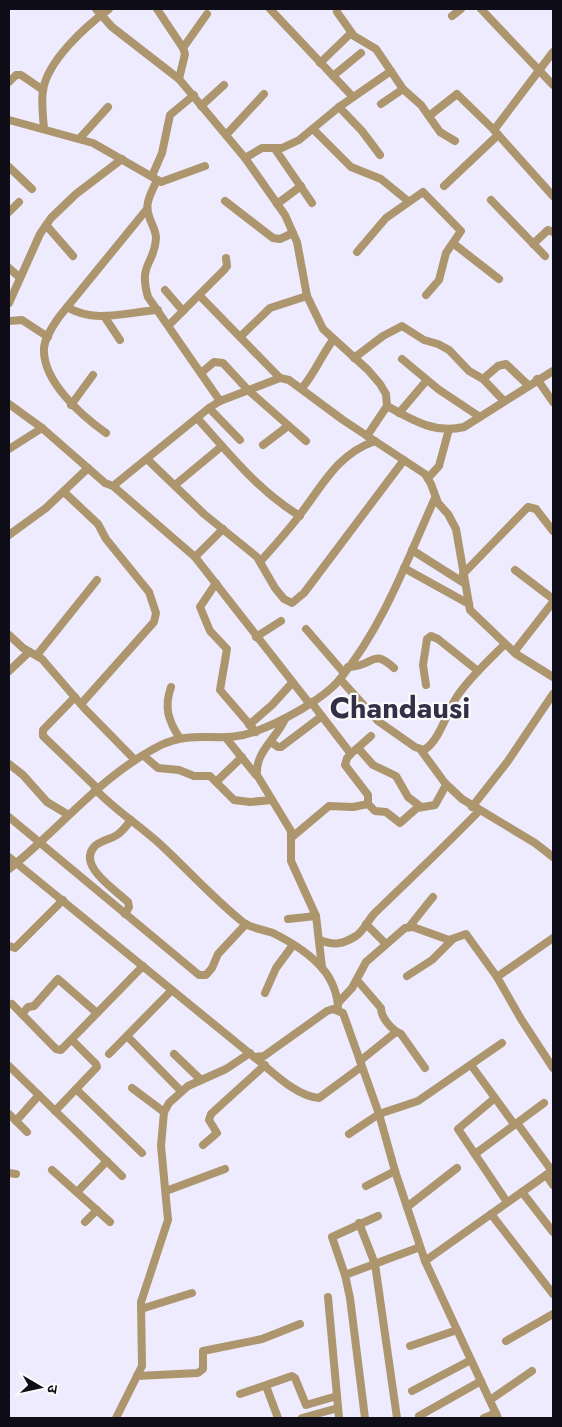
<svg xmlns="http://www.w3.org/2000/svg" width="562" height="1427" font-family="Jost,'Noto Sans Devanagari',sans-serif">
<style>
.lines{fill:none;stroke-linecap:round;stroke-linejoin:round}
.minor{stroke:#ad966d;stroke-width:8}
.labels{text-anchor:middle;stroke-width:4.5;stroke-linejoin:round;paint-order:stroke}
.town-label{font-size:29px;font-weight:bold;fill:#332f46;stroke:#fbfbfb}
</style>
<rect width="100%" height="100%" fill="#edebfd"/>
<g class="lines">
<g class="minor">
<polyline points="96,9 112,27 179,79 245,158 285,215 297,242 307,296 323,329 368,370 380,384 386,394 387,406 367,436"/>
<polyline points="157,9 183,48 185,54 179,79"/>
<polyline points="270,9 353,97"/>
<polyline points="481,9 553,85"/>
<polyline points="337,12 354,36 376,49 403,89 421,105 440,132 455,141"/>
<polyline points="452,16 461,9"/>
<polyline points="183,48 207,14"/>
<polyline points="553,52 494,130 553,196"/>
<polyline points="320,63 351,33"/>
<polyline points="333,76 361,53"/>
<polyline points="9,82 16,75 21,75 43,90"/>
<polyline points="381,104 403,89"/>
<polyline points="201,106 224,85"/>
<polyline points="339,107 362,131 380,155"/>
<polyline points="429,116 457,94 494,130"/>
<polyline points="9,120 93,143 161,182 205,166"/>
<path d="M 44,129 C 43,116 41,102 43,90 C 48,60 86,26 109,9"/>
<polyline points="314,130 351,167 381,179 408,201"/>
<polyline points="226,135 264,94"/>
<polyline points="80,138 108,107"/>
<polyline points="275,149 312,203"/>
<polyline points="245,158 262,148 282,148 299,140 339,107 391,71"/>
<polyline points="9,167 32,189"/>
<polyline points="152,176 162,153 170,115 194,95"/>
<path d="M 157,180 C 152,192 144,203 149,216 C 151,224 156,230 156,238 C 155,264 138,263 148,297 L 220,401"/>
<polyline points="444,186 498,135"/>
<polyline points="491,200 545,256"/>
<polyline points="225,201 273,238 280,239 293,233"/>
<polyline points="277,204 301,186"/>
<polyline points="9,212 19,202"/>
<polyline points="46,225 73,256"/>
<polyline points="454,244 499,279"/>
<polyline points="533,244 548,230 553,232"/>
<polyline points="357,252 386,218 423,192 461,231 446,253 439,280 426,295"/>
<polyline points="9,268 19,277"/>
<polyline points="165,290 183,311"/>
<polyline points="199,295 280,378"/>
<polyline points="9,303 40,234 51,218 76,194 122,159"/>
<path d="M 67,307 C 95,324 127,312 158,310"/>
<polyline points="104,316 120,340"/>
<polyline points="9,321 22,320 48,337"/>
<polyline points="169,325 224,270 227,266 226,258"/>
<polyline points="240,337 270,308 307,296"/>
<polyline points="354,358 383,336 402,326 424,340 438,344 449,350 469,371 483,379 504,401"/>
<polyline points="402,359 438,389 480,417"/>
<polyline points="201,373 214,362 223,363 248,390 306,441"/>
<polyline points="483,379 498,366 506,364 528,385"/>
<polyline points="537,379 553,402"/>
<path d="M 302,388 C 315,373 321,356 333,340"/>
<polyline points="9,404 42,428 105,483 113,486 209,408 220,401 280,378 289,380 343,420 425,474 431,484 438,503 448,514 456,529 470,610 516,654 553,677"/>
<polyline points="71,405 93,375"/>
<path d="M 387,406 C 412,420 434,434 464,427 L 553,371"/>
<polyline points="209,408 240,440"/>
<polyline points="399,413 427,380"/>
<path d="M 197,418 C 229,453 258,491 300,516"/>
<path d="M 106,433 C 82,416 42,381 44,348 C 45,337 53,326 59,317 L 147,209"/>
<polyline points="263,445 288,426"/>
<polyline points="9,449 42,428"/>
<polyline points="147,459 204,514 257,557 275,588 284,599 292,603 304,593 404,460"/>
<polyline points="428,478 439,466 449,429"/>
<polyline points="175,485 222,446"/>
<polyline points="113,486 195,557 309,703"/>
<polyline points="64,492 98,524 106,539 149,592 156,613 154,622 81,704"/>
<polyline points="9,535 46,508 88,468"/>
<polyline points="412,550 464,583"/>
<polyline points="195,557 223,529"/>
<path d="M 260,562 C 274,546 289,530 302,512 C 324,483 338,454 375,441"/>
<polyline points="404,568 469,604"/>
<polyline points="515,570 553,599"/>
<polyline points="463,574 528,507 536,509 553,531"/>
<polyline points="216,583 200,607 210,631 227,649 220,690 256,732"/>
<polyline points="306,629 344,673"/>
<polyline points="9,635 23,648 42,659 85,709 135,760"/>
<polyline points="256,637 281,621"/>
<polyline points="514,652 553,602"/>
<polyline points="37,655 97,580"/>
<path d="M 348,667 C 375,667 371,647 394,668"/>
<polyline points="9,671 29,652"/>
<path d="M 340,679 L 378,721 L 415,747 L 424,750 C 441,739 446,712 458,695 C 471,676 489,660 505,644"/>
<polyline points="426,685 423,665 427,639 431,636 438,639 478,671"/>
<path d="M 171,687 C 164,707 168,720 179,737"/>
<polyline points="75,697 43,730 43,736 97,788"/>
<polyline points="311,702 351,754 347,758 345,765 368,795 368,804"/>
<path d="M 285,719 C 276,739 255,752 257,775 L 291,831 L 291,861 L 316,916 L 322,967"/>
<polyline points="249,725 272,705 292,683"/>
<polyline points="226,738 256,775"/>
<polyline points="271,742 278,747 281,747 322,716"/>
<polyline points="358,748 373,765 396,776 408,797 421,807"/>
<polyline points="420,749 445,783 462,799 535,843 553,857"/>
<polyline points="354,751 371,736"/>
<polyline points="144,756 158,768 179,770 194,776 210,776 234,800 250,802 272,800"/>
<polyline points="9,764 23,775 47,802 67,814"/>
<polyline points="217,781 242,757"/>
<path d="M 95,789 C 115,810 139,825 161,845 C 189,871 214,899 244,923 C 253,929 263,929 273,933 C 289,941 310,954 322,968 C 332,979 338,995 338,1009"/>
<polyline points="472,807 508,761 553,694"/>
<polyline points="9,817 199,975 206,975 212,968 218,954 246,924"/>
<polyline points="291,838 329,806 353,807 368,804 375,811 386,812 400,823 417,808 435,805 446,785"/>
<polyline points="9,857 254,1057 264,1056 327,1011 333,1009 343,1013 379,1114 395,1171 425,1261 498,1418"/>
<path d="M 9,869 C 61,828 101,775 161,745 C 195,729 221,744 254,732 C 279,723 323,700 340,679 C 384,625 407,560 435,498"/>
<path d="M 125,914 L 129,907 L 128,902 C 114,889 75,864 96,845 C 103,840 111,839 117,835 C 123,831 127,825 131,820"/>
<polyline points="288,919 316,916"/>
<polyline points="366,924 386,944"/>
<polyline points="409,927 433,897"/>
<path d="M 320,940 C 334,946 343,944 356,936 C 365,930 369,917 378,910 C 412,877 446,845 479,811"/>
<polyline points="9,946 15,948 63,900"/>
<polyline points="407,976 432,960 453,939"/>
<polyline points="497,977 553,938"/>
<path d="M 357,980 L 381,1008 C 381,1018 392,1030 401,1034 L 425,1068"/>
<polyline points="265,993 276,968 293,945"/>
<polyline points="338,1003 352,988 366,962 405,928 413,927 449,940 466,934 497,977 521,1019 553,1068"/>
<polyline points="12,1004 56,1049 61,1050 143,966"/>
<polyline points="22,1014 28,1007 34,1006 58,979 97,1013"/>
<polyline points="127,1036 181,1091"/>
<polyline points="109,1054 172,990"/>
<polyline points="174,1054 200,1079"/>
<path d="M 254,1057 C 272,1071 295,1096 319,1098 L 361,1067"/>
<polyline points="360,1061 396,1032"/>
<polyline points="471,1065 514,1124"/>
<polyline points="9,1066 122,1176"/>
<polyline points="132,1088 164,1112"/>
<polyline points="76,1089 142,1153"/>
<polyline points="495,1098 458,1129 507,1202"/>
<polyline points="55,1111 97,1067 96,1064 72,1040"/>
<polyline points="9,1114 27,1132"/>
<polyline points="16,1121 39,1095"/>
<polyline points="517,1123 552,1171"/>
<polyline points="349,1134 379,1114 418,1101 502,1043"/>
<polyline points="203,1145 217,1133 209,1120 211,1114 265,1065"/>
<polyline points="475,1154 544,1103"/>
<polyline points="52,1170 110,1222"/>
<polyline points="9,1173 16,1174"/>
<polyline points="546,1175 553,1185"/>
<polyline points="366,1186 395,1171"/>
<polyline points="166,1191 225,1169"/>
<polyline points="77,1192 107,1161"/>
<polyline points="522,1192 553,1232"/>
<polyline points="407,1207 457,1168"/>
<polyline points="491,1214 553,1294"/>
<polyline points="85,1222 97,1210"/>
<polyline points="359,1223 375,1264 397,1418"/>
<polyline points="425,1261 553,1170"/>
<polyline points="345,1275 420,1247"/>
<polyline points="328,1297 339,1418"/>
<polyline points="141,1309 192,1293"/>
<polyline points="506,1341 553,1314"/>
<polyline points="410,1346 457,1330"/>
<polyline points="137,1376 198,1373 203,1369 203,1351 262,1339 300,1324"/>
<polyline points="266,1386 278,1418"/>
<polyline points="412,1391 471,1360"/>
<polyline points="240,1394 292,1376 295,1378 306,1405 337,1396"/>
<polyline points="490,1400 532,1371"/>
<polyline points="419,1416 481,1381"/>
<polyline points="116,1418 142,1366 141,1302 168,1220 161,1146 164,1112 169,1103 188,1086 226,1069 250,1053"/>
<polyline points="302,1418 338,1408"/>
<polyline points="365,1418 350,1298 345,1275 332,1237 378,1216"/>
<polyline points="484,1418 496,1413"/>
</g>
</g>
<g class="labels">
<g class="town-label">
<text x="400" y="718">Chandausi</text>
</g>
</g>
<rect width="562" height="1427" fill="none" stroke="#0f0d17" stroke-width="20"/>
<g transform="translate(40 1387) rotate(99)" stroke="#fbfbfb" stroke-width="4" paint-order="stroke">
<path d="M0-4L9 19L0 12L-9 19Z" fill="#0f0d17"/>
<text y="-8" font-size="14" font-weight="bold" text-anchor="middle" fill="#0f0d17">उ</text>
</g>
</svg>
